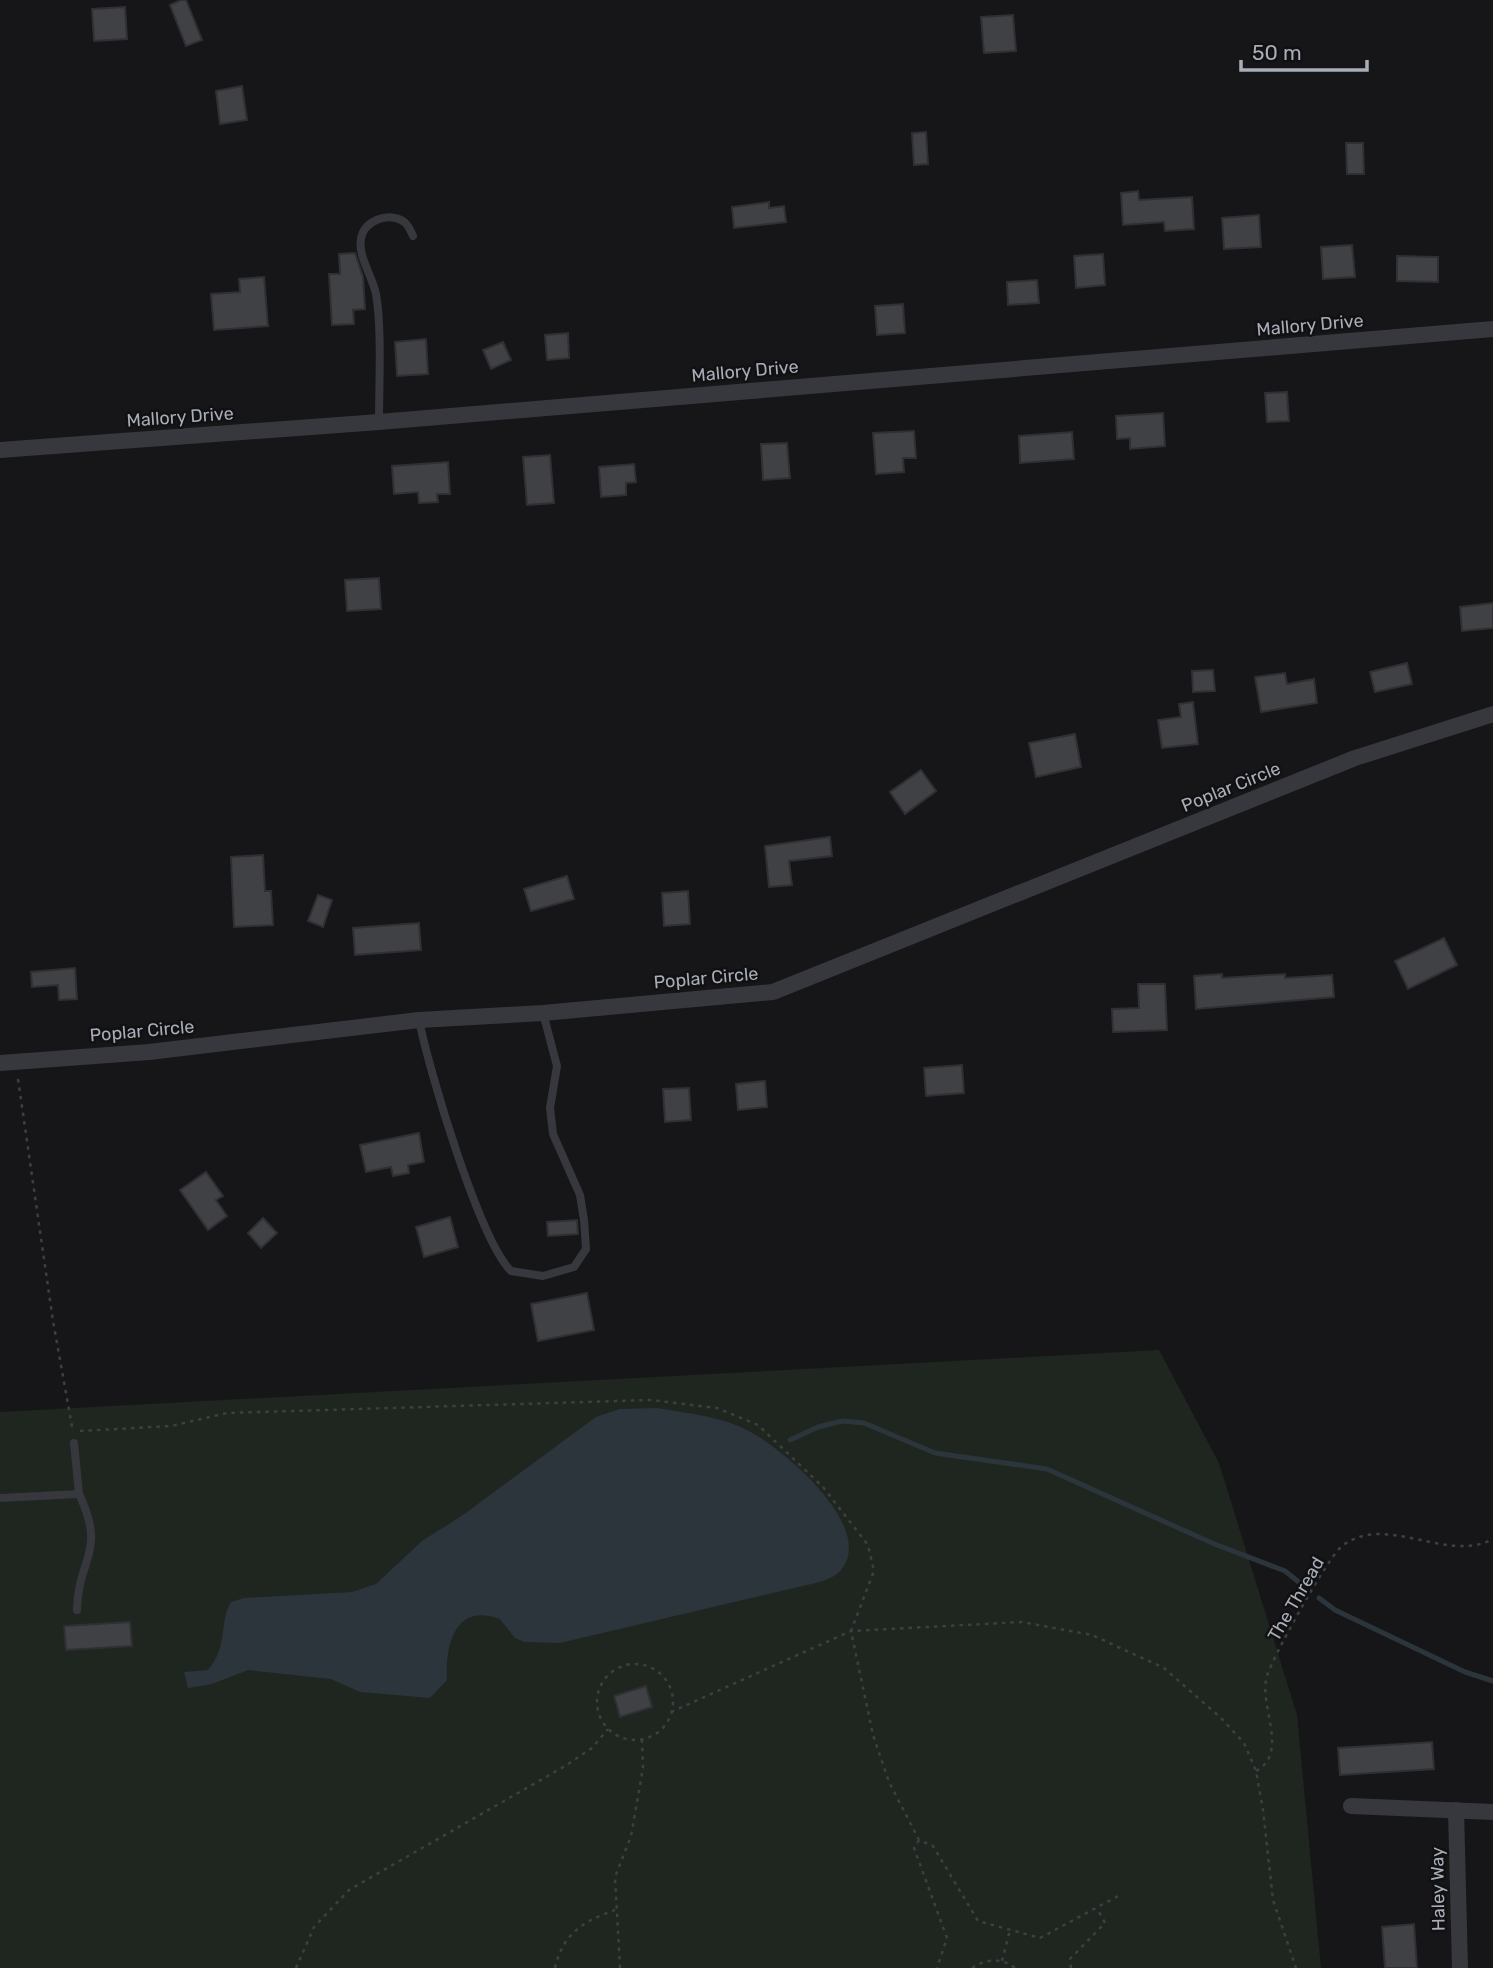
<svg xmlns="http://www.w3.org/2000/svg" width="1493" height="1968" font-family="Rubik,sans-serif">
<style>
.green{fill:#1e261f}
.water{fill:#2c353c}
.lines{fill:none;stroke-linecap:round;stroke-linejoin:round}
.stream{stroke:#2c353c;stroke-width:5}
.building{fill:#404145;stroke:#303034;stroke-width:2}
.path{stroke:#3d3f44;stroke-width:2.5;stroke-dasharray:3.5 5;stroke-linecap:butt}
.lane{stroke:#37383d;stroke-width:8}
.street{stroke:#37383d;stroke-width:16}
.labels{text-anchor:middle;stroke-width:5;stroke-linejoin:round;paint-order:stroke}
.street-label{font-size:18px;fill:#a8adb8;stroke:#111113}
</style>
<rect width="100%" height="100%" fill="#161618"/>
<polygon class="green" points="1159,1350 1219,1463 1297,1715 1321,1968 0,1968 0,1412"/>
<path class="water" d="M 657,1408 C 689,1414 725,1416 754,1434 C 786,1452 876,1528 841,1570 C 832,1580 819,1582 807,1585 L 560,1643 L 524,1642 L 515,1638 L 500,1619 C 455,1602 445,1645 447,1680 L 430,1698 L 360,1692 L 331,1679 L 248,1670 L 212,1684 L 188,1688 L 184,1672 L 208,1670 C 229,1645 218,1625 231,1602 L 244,1598 L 352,1592 L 376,1584 L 422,1541 L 463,1515 L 596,1417 L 620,1409 Z"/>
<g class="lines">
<g class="stream">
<polyline points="790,1440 818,1427 842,1421 864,1423 935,1453 1047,1469 1212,1543 1285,1571 1305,1587"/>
<polyline points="1319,1598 1335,1610 1465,1672 1493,1681"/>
</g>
</g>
<g class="building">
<polygon points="181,0 186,0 202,40 186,46 170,5"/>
<polygon points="125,7 127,39 94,41 92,9"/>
<polygon points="1013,15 1016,51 984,53 981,17"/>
<polygon points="242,86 247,120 220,124 216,91"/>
<polygon points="926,132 928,164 914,165 912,133"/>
<polygon points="1346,143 1363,143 1364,174 1347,174"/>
<polygon points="1138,191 1139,200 1192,197 1194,229 1165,231 1164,222 1123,225 1121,193"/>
<polygon points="769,202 769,208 784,206 786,222 734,228 732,207"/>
<polygon points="1259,215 1261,247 1224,249 1222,218"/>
<polygon points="1352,245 1355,277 1323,279 1321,247"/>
<polygon points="355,253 363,277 365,309 353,310 354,324 332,325 329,274 340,274 339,254"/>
<polygon points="1103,254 1105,285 1076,288 1074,256"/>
<polygon points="1397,256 1438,257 1438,282 1397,281"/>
<polygon points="264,277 268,326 214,330 211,294 240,292 239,279"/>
<polygon points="1037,280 1039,303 1008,305 1007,282"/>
<polygon points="903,304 905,333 877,335 875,306"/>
<polygon points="568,333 569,358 547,360 545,335"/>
<polygon points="426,339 428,374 397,376 395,342"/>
<polygon points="503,342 511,360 491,369 483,350"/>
<polygon points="1287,392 1289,421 1267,422 1265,393"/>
<polygon points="1163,413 1165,446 1130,449 1130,438 1117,439 1116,416"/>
<polygon points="914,431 916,458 903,458 904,472 876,474 873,433"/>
<polygon points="1072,432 1074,459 1020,463 1019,436"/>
<polygon points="787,443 790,478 763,480 761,444"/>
<polygon points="550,455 554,503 527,505 523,457"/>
<polygon points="448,462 450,494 437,494 438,502 419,503 418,492 394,494 392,466"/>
<polygon points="634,464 636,482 626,483 626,495 601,497 599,467"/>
<polygon points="379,578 381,609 347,611 345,580"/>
<polygon points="1493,603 1493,628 1462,631 1460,607"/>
<polygon points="1407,663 1412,684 1375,692 1370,672"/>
<polygon points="1213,670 1215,691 1193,692 1192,671"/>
<polygon points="1285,673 1287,684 1314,679 1317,703 1261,712 1255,677"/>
<polygon points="1193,702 1198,744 1162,748 1158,720 1181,717 1179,704"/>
<polygon points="1075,734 1081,767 1036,777 1029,743"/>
<polygon points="921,770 936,791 905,814 890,792"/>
<polygon points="830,837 832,856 789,861 792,885 769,887 765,846"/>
<polygon points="263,855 265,891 271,891 273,925 234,927 231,857"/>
<polygon points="567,876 574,899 531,911 524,889"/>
<polygon points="688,891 690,924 664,926 662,893"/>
<polygon points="318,895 332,900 323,927 308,921"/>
<polygon points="419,923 421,950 355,955 353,928"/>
<polygon points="1444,938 1457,965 1408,989 1395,961"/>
<polygon points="75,968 77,999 59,1000 58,985 32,987 31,972"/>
<polygon points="1222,974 1222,978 1285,974 1285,978 1332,975 1334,997 1196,1009 1194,976"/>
<polygon points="1138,984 1165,984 1167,1030 1113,1032 1112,1009 1139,1008"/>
<polygon points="962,1065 964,1093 926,1096 924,1068"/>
<polygon points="765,1081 767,1107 738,1110 736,1084"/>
<polygon points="689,1088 691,1120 665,1122 663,1089"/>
<polygon points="419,1133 424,1162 408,1165 409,1173 393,1176 391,1167 366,1172 360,1145"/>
<polygon points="206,1172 223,1196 216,1200 227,1216 208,1230 180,1190"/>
<polygon points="450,1217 458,1247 424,1257 416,1227"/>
<polygon points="263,1218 277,1233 261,1248 248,1233"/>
<polygon points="577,1220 578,1234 548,1236 547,1222"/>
<polygon points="587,1293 594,1330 538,1341 531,1304"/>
<polygon points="130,1622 132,1646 66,1650 64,1626"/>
<polygon points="646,1686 652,1707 620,1717 614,1696"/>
<polygon points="1432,1742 1434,1769 1340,1775 1338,1748"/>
<polygon points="1414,1924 1417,1968 1385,1968 1382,1927"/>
</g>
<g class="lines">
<g class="path">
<polyline points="18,1079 53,1321 73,1432"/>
<polyline points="80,1431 171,1426 227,1413 651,1400 717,1408 758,1425 823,1487 868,1545 874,1571 851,1631 873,1735 889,1782 919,1840 933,1846 978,1921 1040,1938 1122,1894"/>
<circle cx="635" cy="1702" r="38"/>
<polyline points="671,1712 851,1631 1022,1622 1092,1635 1164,1668 1221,1718 1244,1743 1256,1771 1263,1810 1273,1900 1296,1968"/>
<path d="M 1256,1771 C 1290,1753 1258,1705 1267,1676 C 1273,1656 1328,1557 1342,1546 C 1386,1512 1446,1564 1493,1539"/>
<polyline points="919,1840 914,1848 947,1938 937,1968"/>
<polyline points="1002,1961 1010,1930"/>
<polyline points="296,1968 314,1927 349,1890 565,1766 592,1748 608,1729"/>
<path d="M 555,1968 C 563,1933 584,1921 615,1910"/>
<polyline points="620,1968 615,1877 631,1836 643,1768 642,1739"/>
<path d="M 972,1968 C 986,1959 1001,1957 1015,1968"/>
<polyline points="1071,1968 1070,1959 1105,1923 1097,1908"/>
</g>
<g class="lane">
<path d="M 379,422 C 379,385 382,328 376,294 C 372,274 354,252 363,232 C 369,221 384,215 395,218 C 406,220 409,227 413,236"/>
<path d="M 419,1020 C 429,1070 479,1239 511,1271 L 543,1276 L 574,1267 L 586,1249 L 584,1220 L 580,1195 L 553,1134 L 550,1108 L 557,1066 L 543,1013"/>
<polyline points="0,1498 79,1494 74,1443"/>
<path d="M 77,1610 C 78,1557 107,1553 79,1494"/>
</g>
<g class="street">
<polyline points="0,450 379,422 1493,329"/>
<polyline points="0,1063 149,1052 419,1020 543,1013 773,992 1355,758 1493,714"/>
<polyline points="1351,1806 1493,1812"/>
<polyline points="1456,1810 1460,1968"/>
</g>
</g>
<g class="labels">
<g class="street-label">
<text transform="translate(1310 325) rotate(-5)" y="6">Mallory Drive</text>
<text transform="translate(745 371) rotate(-5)" y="6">Mallory Drive</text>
<text transform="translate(180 417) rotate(-4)" y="6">Mallory Drive</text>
<text transform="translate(1231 787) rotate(-22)" y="6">Poplar Circle</text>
<text transform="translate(706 978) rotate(-5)" y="6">Poplar Circle</text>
<text transform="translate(142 1031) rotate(-5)" y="6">Poplar Circle</text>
<text transform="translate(1296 1599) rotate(-60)" y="6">The Thread</text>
<text transform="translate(1438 1889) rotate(-91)" y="6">Haley Way</text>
</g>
</g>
<path d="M1241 60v10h126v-10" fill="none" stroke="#a8adb8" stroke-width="3.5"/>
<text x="1252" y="60" font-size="21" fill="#a8adb8" stroke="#111113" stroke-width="5" paint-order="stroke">50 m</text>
</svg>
